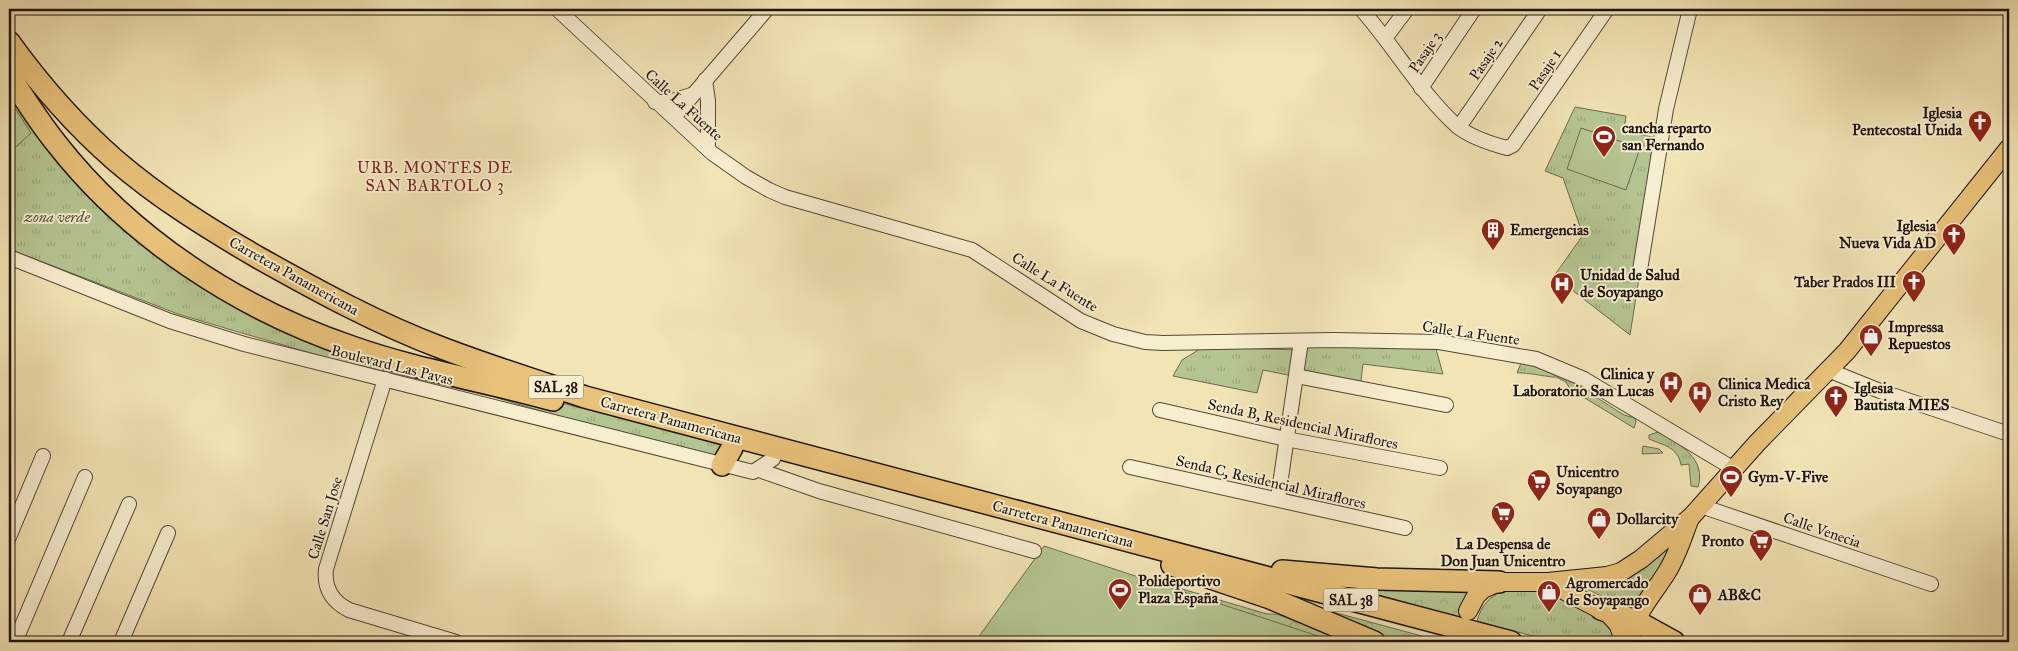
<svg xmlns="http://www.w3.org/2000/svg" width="2018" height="651" font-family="'IM FELL Great Primer',serif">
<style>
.grass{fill:url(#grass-tufts);stroke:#6a6c4f}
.forest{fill:url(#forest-crowns);stroke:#6a6c4f}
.garden{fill:#b5c591;stroke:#6a6c4f}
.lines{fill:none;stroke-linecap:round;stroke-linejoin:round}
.minor-casing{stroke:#534837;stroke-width:16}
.major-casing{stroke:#1e140d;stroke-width:20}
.highway-casing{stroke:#1e140d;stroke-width:24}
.minor{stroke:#f7edcf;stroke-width:14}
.major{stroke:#e9c27a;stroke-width:18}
.highway{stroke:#e9c27a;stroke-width:21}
.labels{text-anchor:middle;stroke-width:4;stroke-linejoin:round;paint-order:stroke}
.shield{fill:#f7edcf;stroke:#5f5547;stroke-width:1}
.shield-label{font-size:14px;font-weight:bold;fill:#1e140d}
.street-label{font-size:15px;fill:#1e140d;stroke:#f7edcf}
.poi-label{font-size:15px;font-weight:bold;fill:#1e140d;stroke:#f7edcf;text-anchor:start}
.park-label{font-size:15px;font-style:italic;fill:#53523b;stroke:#f7edcf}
.neighbourhood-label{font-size:16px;letter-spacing:1px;fill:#7a1f14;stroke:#f7edcf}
</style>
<defs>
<pattern id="grass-tufts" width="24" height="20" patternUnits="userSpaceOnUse" patternTransform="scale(1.25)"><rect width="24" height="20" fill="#b5c591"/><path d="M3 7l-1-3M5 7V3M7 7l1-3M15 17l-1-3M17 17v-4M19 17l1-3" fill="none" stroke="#9ba87c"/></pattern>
<pattern id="forest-crowns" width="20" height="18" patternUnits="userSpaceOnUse" patternTransform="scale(1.25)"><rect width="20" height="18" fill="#b5c591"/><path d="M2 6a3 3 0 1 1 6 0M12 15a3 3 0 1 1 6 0" fill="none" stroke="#9ba87c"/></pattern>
</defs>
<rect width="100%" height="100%" fill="#f2e4b5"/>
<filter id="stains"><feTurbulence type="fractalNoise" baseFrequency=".004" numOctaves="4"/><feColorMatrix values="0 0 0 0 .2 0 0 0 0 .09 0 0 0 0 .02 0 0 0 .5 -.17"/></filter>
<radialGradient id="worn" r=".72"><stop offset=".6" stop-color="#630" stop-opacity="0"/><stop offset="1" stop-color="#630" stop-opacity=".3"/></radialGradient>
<g class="grass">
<polygon points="9,75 106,198 280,317 547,399 732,448 727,459 565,418 494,397 328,358 235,331 178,314 9,249"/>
<polygon points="1575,107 1626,116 1624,131 1661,139 1630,335 1554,276 1583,235 1563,178 1545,171"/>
<polygon points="1315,346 1436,349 1443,374 1363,364 1360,388 1299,376 1304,349"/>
<polygon points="1203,347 1297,350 1293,376 1263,370 1257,393 1173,376 1182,360"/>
<path d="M 1521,363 L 1534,366 L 1574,383 L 1624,415 L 1635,418 L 1636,422 L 1634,428 L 1570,389 L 1566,382 L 1556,377 C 1553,378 1526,372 1517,373 Z"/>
<path d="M 1658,432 C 1679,443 1707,459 1698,487 L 1691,486 L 1689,464 L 1681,465 C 1678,447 1663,445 1649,439 L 1649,435 Z"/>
<polygon points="1643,446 1659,449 1663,453 1642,454"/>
<polygon points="1665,547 1670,553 1631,610 1576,584"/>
<path d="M 1505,590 L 1544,591 L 1557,594 L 1606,619 L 1619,642 L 1555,642 L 1477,621 C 1481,606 1489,596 1505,590 Z"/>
</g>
<g class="forest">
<polygon points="1318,578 1476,587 1462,604 1460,618"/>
<polygon points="1165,586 1182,589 1267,614 1277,614 1348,642 1137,642"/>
<polygon points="1292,601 1444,642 1391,642"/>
</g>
<g class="garden">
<polygon points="9,99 31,133 9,153"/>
<polygon points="1581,128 1640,148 1626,190 1567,169"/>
<polygon points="1044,546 1318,636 1331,642 975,642"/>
</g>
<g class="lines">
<g class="minor-casing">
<g id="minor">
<polyline points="557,9 712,153 746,177 769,190 785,197 972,250 1081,321 1113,334 1145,342 1163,343 1334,340 1439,342 1536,359 1584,379 1734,469"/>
<path d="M 1361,9 C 1395,47 1420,93 1458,127 C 1471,137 1492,144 1507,148 L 1513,145 L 1607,9"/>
<polyline points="1386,37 1407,9"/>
<polyline points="705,80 708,101 708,149"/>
<polyline points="1421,88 1474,9"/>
<polyline points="655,102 669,102 691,95"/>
<polyline points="674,117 767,9"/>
<polyline points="1459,127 1540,9"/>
<polyline points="9,257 170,321 244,344 753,472 773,459"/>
<polyline points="1640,270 1666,109 1690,9"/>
<polyline points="1828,370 1880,391 2009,434"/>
<polyline points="1296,376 1446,405"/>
<path d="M 385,379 L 326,569 C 324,587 331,601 349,610 L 456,642"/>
<polyline points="1160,410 1286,439 1440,468"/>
<polyline points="1130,467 1405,528"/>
<polyline points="759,470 819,491 1034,551"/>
<polyline points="1278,498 1301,341"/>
<polyline points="1701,506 1931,584"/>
<polyline points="9,537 43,456"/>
<polyline points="15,642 85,477"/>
<polyline points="69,642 129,504"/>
<polyline points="121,642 168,533"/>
</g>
</g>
<g class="major-casing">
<g id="major">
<polyline points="1548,582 1607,576 1621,572 1641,559 1691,517 1758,442 1847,351 2009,148"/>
<polyline points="1468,611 1476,596 1483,589 1499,582 1548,582 1609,614 1618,624 1625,642"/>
<path d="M 1632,632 C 1639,608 1654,593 1667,572 C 1677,556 1683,536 1690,518"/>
</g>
</g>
<g class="highway-casing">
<g id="highway">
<path d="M 9,42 C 40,85 75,125 115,160 C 159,198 209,229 259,258 C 318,291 378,324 442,348 C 489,366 537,381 585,397 L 1511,642"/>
<path d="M 9,75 C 24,98 39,122 56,143 C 130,238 239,309 352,347 C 417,370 486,381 553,400"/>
<polyline points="722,465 732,448"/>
<polyline points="1172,565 1270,598 1374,642"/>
<polyline points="1282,571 1377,579 1499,582"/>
<polyline points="1601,609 1636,621 1674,642"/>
</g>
</g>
<use href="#minor" class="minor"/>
<use href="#major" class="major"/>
<use href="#highway" class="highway"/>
</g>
<defs>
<g id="church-pin" transform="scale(1.25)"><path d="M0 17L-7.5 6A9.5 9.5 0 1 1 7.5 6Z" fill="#8f2418" stroke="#f7edcf"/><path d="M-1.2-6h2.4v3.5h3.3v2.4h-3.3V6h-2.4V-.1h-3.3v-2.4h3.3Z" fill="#fff"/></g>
<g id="stadium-pin" transform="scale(1.25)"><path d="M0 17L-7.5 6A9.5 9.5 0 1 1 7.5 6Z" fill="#8f2418" stroke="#f7edcf"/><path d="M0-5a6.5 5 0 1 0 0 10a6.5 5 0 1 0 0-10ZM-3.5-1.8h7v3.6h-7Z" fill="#fff"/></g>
<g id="building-pin" transform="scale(1.25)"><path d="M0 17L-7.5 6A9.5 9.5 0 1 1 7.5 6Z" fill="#8f2418" stroke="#f7edcf"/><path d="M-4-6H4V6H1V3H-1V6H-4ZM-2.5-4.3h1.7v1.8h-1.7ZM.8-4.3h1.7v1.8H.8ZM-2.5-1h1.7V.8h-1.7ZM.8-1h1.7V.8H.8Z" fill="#fff"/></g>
<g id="hospital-pin" transform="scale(1.25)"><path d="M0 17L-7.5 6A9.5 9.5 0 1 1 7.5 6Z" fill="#8f2418" stroke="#f7edcf"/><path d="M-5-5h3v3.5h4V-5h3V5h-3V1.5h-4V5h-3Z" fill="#fff"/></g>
<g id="shop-pin" transform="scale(1.25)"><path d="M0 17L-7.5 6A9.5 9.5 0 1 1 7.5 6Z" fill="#8f2418" stroke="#f7edcf"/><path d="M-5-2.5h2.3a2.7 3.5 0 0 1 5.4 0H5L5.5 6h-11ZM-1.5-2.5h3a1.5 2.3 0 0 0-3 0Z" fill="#fff"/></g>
<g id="supermarket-pin" transform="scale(1.25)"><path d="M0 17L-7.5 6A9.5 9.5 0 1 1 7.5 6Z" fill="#8f2418" stroke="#f7edcf"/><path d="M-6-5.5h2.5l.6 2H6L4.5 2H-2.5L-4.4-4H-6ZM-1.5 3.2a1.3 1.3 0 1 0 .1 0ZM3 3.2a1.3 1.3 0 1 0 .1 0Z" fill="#fff"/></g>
</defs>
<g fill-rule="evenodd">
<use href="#church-pin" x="1980" y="122"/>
<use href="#stadium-pin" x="1604" y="137"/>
<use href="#building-pin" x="1493" y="230"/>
<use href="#church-pin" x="1954" y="235"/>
<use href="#church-pin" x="1914" y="282"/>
<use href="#hospital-pin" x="1562" y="284"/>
<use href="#shop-pin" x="1871" y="336"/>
<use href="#hospital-pin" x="1671" y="383"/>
<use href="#hospital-pin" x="1700" y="393"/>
<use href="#church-pin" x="1836" y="397"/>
<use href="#stadium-pin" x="1731" y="477"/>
<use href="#supermarket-pin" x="1539" y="481"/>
<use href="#supermarket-pin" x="1503" y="513"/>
<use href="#shop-pin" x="1599" y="519"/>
<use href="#supermarket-pin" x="1761" y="541"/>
<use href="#stadium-pin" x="1120" y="590"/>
<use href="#shop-pin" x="1549" y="592"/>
<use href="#shop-pin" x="1700" y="595"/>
</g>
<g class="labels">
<g class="shield">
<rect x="528.5" y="375.5" width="55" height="23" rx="4"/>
<rect x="1323.5" y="588.5" width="55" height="23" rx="4"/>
</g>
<g class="shield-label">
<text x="556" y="392">SAL 38</text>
<text x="1351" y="605">SAL 38</text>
</g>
<g class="street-label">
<text transform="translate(1425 52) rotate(-56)" y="5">Pasaje 3</text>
<text transform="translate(1486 59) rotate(-56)" y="5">Pasaje 2</text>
<text transform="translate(1545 70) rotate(-56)" y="5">Pasaje 1</text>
<text transform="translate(684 105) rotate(42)" y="5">Calle La Fuente</text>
<text transform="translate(294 276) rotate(29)" y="5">Carretera Panamericana</text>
<text transform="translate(1055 282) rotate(32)" y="5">Calle La Fuente</text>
<text transform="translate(1471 333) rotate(8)" y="5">Calle La Fuente</text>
<text transform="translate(392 365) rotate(14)" y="5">Boulevard Las Pavas</text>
<text transform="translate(671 420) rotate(15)" y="5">Carretera Panamericana</text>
<text transform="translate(1303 424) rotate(12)" y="5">Senda B, Residencial Miraflores</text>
<text transform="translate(1271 482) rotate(13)" y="5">Senda C, Residencial Miraflores</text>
<text transform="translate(325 518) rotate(-73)" y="5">Calle San Jose</text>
<text transform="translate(1063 524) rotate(15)" y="5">Carretera Panamericana</text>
<text transform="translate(1822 530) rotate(19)" y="5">Calle Venecia</text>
</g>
<g class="poi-label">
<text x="1962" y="118" text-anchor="end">Iglesia<tspan x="1962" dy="17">Pentecostal Unida</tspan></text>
<text x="1622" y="133">cancha reparto<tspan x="1622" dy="17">san Fernando</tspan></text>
<text x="1936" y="231" text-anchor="end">Iglesia<tspan x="1936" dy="17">Nueva Vida AD</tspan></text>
<text x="1510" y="235">Emergencias</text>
<text x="1580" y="280">Unidad de Salud<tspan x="1580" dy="17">de Soyapango</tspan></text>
<text x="1896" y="287" text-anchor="end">Taber Prados III</text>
<text x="1888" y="332">Impressa<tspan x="1888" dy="17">Repuestos</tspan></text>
<text x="1654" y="379" text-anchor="end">Clinica y<tspan x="1654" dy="17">Laboratorio San Lucas</tspan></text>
<text x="1718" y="389">Clinica Medica<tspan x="1718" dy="17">Cristo Rey</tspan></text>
<text x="1854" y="393">Iglesia<tspan x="1854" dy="17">Bautista MIES</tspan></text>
<text x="1556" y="477">Unicentro<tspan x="1556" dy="17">Soyapango</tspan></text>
<text x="1748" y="482">Gym-V-Five</text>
<text x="1616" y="524">Dollarcity</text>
<text x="1744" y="546" text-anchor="end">Pronto</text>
<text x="1503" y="549" text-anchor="middle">La Despensa de<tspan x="1503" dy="17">Don Juan Unicentro</tspan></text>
<text x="1138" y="586">Polideportivo<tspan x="1138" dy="17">Plaza España</tspan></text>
<text x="1566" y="588">Agromercado<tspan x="1566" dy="17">de Soyapango</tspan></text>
<text x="1718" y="600">AB&amp;C</text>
</g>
<g class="park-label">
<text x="57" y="222">zona verde</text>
</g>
<g class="neighbourhood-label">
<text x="435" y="173">URB. MONTES DE<tspan x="435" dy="18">SAN BARTOLO 3</tspan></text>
</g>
</g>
<rect width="2018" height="651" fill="none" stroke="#f2e4b5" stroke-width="30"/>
<rect x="10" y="10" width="1998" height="631" fill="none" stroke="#1e140d" stroke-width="2.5"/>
<rect x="15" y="15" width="1988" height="621" fill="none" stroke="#1e140d"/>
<rect width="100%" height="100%" filter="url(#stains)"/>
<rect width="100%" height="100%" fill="url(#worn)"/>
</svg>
